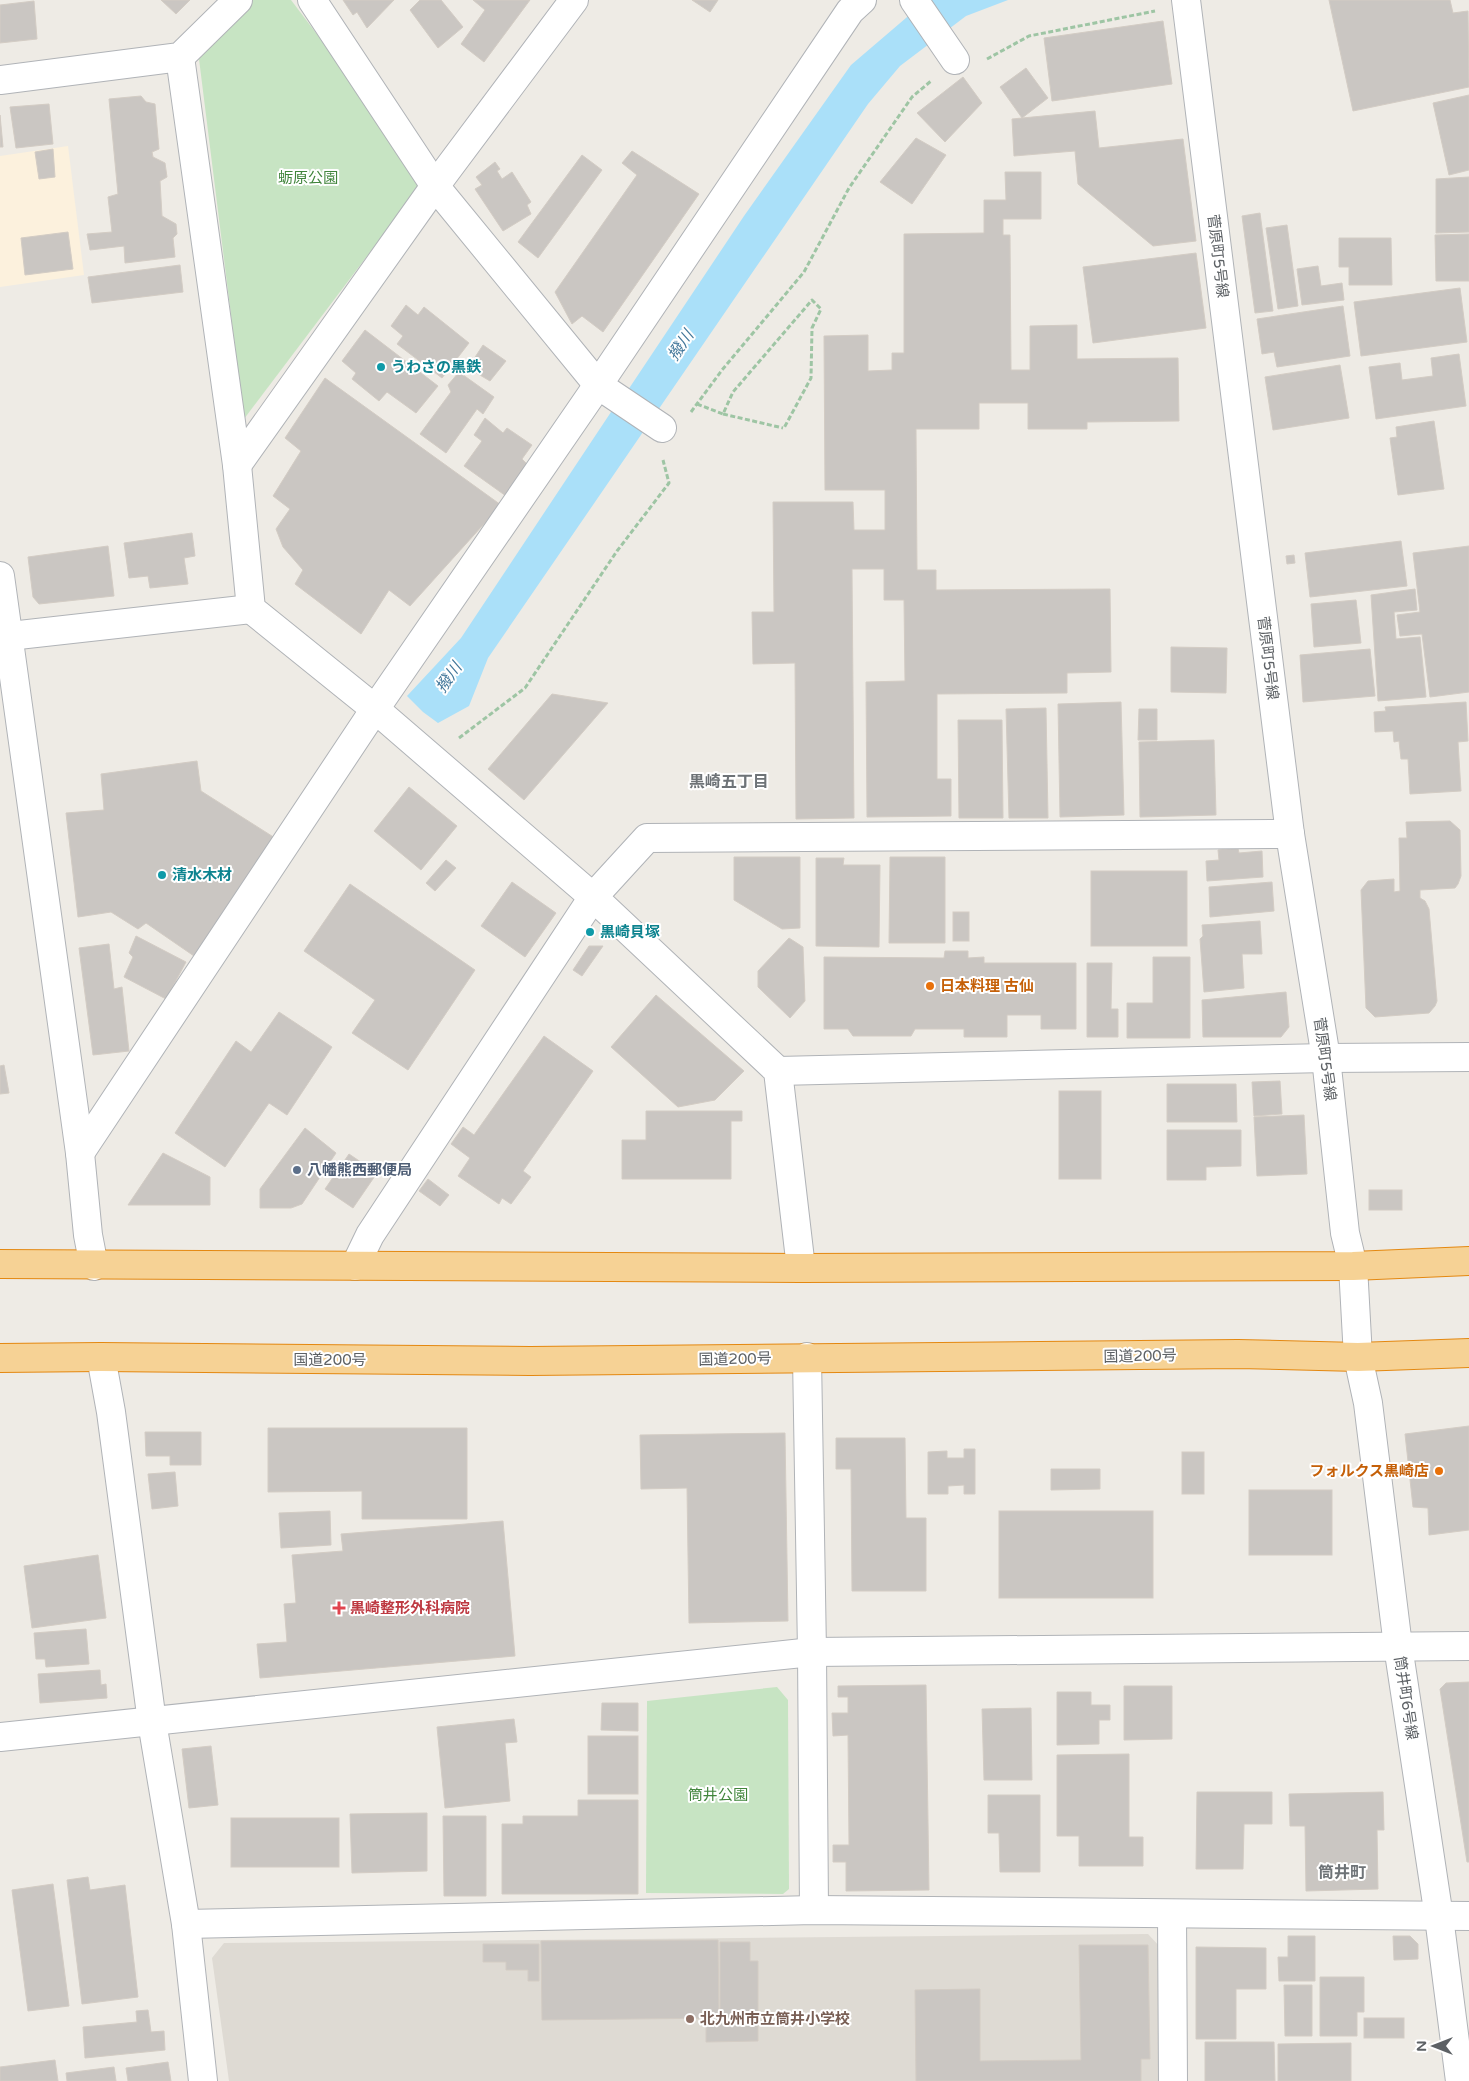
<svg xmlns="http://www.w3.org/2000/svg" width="1469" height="2081" font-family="'Varela Round','Noto Sans JP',sans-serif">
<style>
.commercial{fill:#fcf1dd}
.education{fill:#dedad3}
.green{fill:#c7e4c3}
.water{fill:#aae0f9}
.building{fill:#cac6c2;stroke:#d3ccc4}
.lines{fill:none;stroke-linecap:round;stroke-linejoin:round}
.street-casing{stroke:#b0b3b7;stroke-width:30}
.highway-casing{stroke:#e48810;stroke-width:30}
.path{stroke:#9ec5a4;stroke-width:3;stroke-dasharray:5 2.5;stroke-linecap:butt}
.street{stroke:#fff;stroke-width:28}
.highway{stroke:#f6d295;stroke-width:28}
.culture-dot{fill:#0f9aa8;stroke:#fff;stroke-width:2}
.food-dot{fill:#e8710a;stroke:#fff;stroke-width:2}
.service-dot{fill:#5c6f8a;stroke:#fff;stroke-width:2}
.health-dot{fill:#e0444e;stroke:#fff;stroke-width:2}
.education-dot{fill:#8d6e63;stroke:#fff;stroke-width:2}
.labels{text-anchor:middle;stroke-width:4;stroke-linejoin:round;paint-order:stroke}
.park-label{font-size:15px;fill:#41853c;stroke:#fff}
.street-label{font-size:15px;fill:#5d6165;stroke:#fff}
.culture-label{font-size:15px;font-weight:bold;fill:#0d838f;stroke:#fff;text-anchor:start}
.food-label{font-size:15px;font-weight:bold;fill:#c56008;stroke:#fff;text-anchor:start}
.service-label{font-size:15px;font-weight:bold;fill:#4e5e75;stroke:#fff;text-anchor:start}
.health-label{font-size:15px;font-weight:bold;fill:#be3a42;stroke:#fff;text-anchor:start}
.education-label{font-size:15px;font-weight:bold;fill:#785e54;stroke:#fff;text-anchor:start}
.water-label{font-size:16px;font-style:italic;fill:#42779a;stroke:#fff}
.neighbourhood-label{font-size:16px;font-weight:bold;fill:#6e7377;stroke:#fff}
</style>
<rect width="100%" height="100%" fill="#eeebe5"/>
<polygon class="commercial" points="68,146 84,275 0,287 0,156"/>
<polygon class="education" points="1148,1934 1161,1948 1160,2081 229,2081 212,1958 224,1943"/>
<g class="green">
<polygon points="251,0 291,0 426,178 244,419 199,59"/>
<polygon points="777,1687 788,1700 789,1889 783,1894 646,1893 647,1701"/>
</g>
<polygon class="water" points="927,0 1008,0 966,16 900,66 868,104 488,658 469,706 438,723 423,712 407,696 461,638 613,409 628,390 744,216 851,65"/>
<g class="building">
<polygon points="161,0 190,0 176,14"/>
<polygon points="343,0 394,0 367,28 357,12 353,15"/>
<polygon points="420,0 441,0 463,27 438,48 410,10"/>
<polygon points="473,0 530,0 484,62 461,44 485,10"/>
<polygon points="692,0 718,0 710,12"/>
<polygon points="1329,0 1450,0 1453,13 1468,11 1469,87 1353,111"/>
<polygon points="34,1 37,39 0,43 0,5"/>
<polygon points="1163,21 1172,84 1052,101 1044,38"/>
<polygon points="1026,68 1048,98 1022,118 1000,87"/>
<polygon points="963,77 982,103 945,142 917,113"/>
<polygon points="1469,95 1469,170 1449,175 1433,103"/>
<polygon points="141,96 146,102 155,104 159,149 152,152 153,157 165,163 167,177 160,181 162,216 176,224 177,234 173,238 175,257 125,263 124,246 90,250 87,234 112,232 108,197 118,194 109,99"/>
<polygon points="49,104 53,144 16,148 10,107"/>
<polygon points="1095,111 1099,148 1183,139 1196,241 1153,246 1078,184 1075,151 1014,156 1012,119"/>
<polygon points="0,115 3,147 0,147"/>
<polygon points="916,138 946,155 912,204 880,182"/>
<polygon points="53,149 55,177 39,179 35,152"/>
<polygon points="632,151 699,194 603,332 582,316 572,324 555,292 637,175 622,163"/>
<polygon points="582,155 602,170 538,258 518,242"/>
<polygon points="495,162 500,169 497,171 502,179 512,172 531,202 527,205 531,214 503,231 475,189 482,185 476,177"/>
<polygon points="1005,172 1041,172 1041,219 1003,219 1003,235 1010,235 1011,370 1030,370 1030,326 1077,325 1077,359 1178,358 1179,421 1087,422 1087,429 1028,429 1028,403 979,403 979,429 916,429 917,570 936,570 936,590 1110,589 1111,672 1067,673 1067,693 937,694 937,779 951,779 951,816 867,817 866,682 905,681 904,600 884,600 884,569 852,569 854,818 796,819 795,663 753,664 752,612 774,612 773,502 853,502 854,530 885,530 885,490 825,490 824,336 868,335 868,371 892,370 892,353 904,353 904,234 984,233 984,200 1006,200"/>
<polygon points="1469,177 1469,232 1436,233 1436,179"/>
<polygon points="1260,213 1273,311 1255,313 1242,216"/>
<polygon points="1287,225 1298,306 1278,309 1266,228"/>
<polygon points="68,232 73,269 25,275 21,238"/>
<polygon points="1469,234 1469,281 1436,281 1435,235"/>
<polygon points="1339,238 1391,238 1392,285 1349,285 1349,267 1339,267"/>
<polygon points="1196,253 1206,328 1093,343 1083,267"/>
<polygon points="180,265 183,292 92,303 88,277"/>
<polygon points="1318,266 1321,286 1342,283 1344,300 1302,305 1297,269"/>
<polygon points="1460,288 1467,342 1361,356 1354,302"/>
<polygon points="406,305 418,315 424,307 469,343 442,378 397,344 403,336 391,326"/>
<polygon points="1343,306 1350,356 1277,367 1274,352 1262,354 1257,319"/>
<polygon points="365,330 438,386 416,413 387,392 379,401 352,379 356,373 342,361"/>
<polygon points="483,345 506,361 490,381 468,368"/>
<polygon points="1459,354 1466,406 1376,419 1369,367 1400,363 1402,380 1433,376 1431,358"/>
<polygon points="1340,365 1349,418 1273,430 1265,377"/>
<polygon points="459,372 494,397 483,414 477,409 446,453 420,434 451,392 448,385"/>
<polygon points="325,378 501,505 410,606 389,590 361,634 295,584 303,570 283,547 276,529 290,509 273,496 301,451 285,438"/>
<polygon points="485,418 503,433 507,428 532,445 522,459 527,464 506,496 464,466 482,441 474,435"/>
<polygon points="1434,421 1444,489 1398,495 1390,438 1397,437 1396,427"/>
<polygon points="192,533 195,556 184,558 188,584 150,588 148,576 129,578 124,543"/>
<polygon points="1401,541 1407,586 1310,597 1305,553"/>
<polygon points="108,546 114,596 39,604 33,597 28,557"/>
<polygon points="1469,546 1469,692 1430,697 1422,634 1400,636 1397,615 1420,612 1413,553"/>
<polygon points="1294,555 1295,563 1287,564 1286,556"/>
<polygon points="1415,589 1417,610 1394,612 1396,639 1420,637 1426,697 1378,701 1371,595"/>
<polygon points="1356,600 1361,643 1314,647 1311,604"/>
<polygon points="1171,647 1227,648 1226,693 1171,692"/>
<polygon points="1370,649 1375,696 1303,702 1300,655"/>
<polygon points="552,694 608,703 524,800 488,769"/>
<polygon points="1121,702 1124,815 1060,817 1058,704"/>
<polygon points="1466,702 1468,741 1458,742 1461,791 1410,794 1408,759 1401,759 1399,741 1394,742 1393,731 1375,732 1374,712 1386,711 1385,707"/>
<polygon points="1046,708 1048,818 1009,818 1006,709"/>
<polygon points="1139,709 1157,709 1157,740 1138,740"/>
<polygon points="958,720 1002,720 1003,818 959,818"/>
<polygon points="1214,740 1216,815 1140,817 1139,742"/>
<polygon points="197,761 201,791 275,838 194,956 146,923 138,929 111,912 78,917 66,813 104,810 101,774"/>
<polygon points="409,787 457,826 421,870 374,831"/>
<polygon points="1450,821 1460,830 1461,876 1458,884 1455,888 1420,890 1420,898 1425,901 1429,909 1437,1001 1435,1006 1429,1013 1375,1017 1366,1008 1361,890 1368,881 1394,879 1394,892 1400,891 1399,838 1407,838 1406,822"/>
<polygon points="1238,848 1239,853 1262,851 1263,877 1207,881 1206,861 1219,860 1218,850"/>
<polygon points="734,857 800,857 800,928 782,929 734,900"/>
<polygon points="890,857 945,857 945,943 889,943"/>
<polygon points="816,858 844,858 843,865 880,865 879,947 816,946"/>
<polygon points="446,860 456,868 435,891 426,883"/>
<rect x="1091" y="871" width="96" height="75"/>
<polygon points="512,882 556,913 525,957 481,926"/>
<polygon points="1272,882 1274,911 1210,917 1209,887"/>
<polygon points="350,884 475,970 408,1070 352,1033 375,1000 304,951"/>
<rect x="953" y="912" width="16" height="29"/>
<polygon points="1260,921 1262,954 1242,954 1244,988 1204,992 1200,939 1203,936 1202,925"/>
<polygon points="136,936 186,962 166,999 124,977 133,957 129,953"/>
<polygon points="789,938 803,947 805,1001 790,1018 758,987 758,971"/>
<polygon points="109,944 114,989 122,987 129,1051 93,1055 79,948"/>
<polygon points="589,946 603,946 582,976 573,970"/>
<polygon points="945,951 968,951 968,958 984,957 984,963 1076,963 1076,1029 1041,1029 1041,1015 1007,1015 1007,1037 964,1037 964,1029 915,1029 911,1036 853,1036 848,1029 824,1029 824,957 944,958"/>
<polygon points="1153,957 1190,957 1190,1038 1127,1038 1127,1003 1153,1003"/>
<polygon points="1087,963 1112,963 1111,1009 1118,1009 1118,1037 1087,1037"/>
<polygon points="1286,992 1289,1027 1281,1037 1203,1037 1202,1000"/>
<polygon points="656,995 744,1071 715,1100 678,1107 611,1047"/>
<polygon points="279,1012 332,1047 287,1115 269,1103 225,1167 175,1133 236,1041 251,1052"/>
<polygon points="544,1036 593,1071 523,1171 531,1177 511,1204 502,1198 499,1204 458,1176 470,1158 451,1144 463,1127 474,1135"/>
<polygon points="4,1065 9,1093 0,1094 0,1066"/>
<polygon points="1280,1081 1282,1114 1254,1116 1252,1082"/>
<polygon points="1167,1084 1236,1084 1237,1122 1167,1122"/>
<rect x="1059" y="1091" width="42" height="88"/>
<polygon points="646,1111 742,1111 742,1121 731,1121 731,1179 622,1179 622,1140 646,1140"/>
<polygon points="1304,1115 1307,1174 1257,1176 1254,1117"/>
<polygon points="305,1128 336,1153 302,1204 291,1208 260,1208 260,1189"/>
<polygon points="1167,1130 1241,1130 1241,1166 1206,1167 1206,1180 1167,1180"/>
<polygon points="163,1153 210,1177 210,1205 128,1205"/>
<polygon points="349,1154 377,1173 353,1208 325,1189"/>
<polygon points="428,1179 449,1195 440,1206 419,1191"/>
<rect x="1369" y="1190" width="33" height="20"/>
<polygon points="1469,1426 1469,1530 1429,1535 1428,1508 1413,1507 1405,1434"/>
<polygon points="268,1428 467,1428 467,1519 362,1519 362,1491 268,1492"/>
<polygon points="145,1432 201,1432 201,1465 170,1465 170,1456 146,1456"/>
<polygon points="785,1433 788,1621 689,1623 687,1488 641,1489 640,1435"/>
<polygon points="836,1438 905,1438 906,1518 926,1518 926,1591 852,1591 851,1469 836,1469"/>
<polygon points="964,1449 975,1449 975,1494 964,1494 964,1485 948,1486 948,1494 928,1494 928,1452 947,1451 947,1458 964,1458"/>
<rect x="1182" y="1452" width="22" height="42"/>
<polygon points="1051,1469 1100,1469 1100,1489 1051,1490"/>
<polygon points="175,1472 178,1506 152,1509 148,1474"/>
<rect x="1249" y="1490" width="83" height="65"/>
<polygon points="330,1511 331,1545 281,1548 279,1513"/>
<rect x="999" y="1511" width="154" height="87"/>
<polygon points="503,1521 515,1656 260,1678 257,1644 287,1642 284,1604 296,1603 292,1555 343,1551 341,1534"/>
<polygon points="98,1555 106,1618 32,1628 24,1566"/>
<polygon points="86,1629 89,1664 46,1667 45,1659 36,1659 34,1633"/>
<polygon points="100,1670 101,1685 106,1684 107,1698 40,1703 38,1674"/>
<polygon points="1469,1682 1469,1862 1467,1862 1440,1689 1446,1683"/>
<polygon points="926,1685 929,1890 846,1891 846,1862 833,1862 833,1845 849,1845 848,1735 833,1736 832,1713 848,1713 848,1697 838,1697 838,1686"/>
<polygon points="1124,1686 1172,1686 1172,1739 1124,1740"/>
<polygon points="1057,1692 1091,1692 1091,1705 1110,1705 1110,1720 1099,1720 1099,1744 1057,1745"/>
<polygon points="602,1703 638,1703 638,1731 601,1730"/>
<polygon points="1031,1708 1032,1780 984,1780 982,1709"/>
<polygon points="514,1719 517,1742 505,1743 510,1801 445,1808 437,1727"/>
<rect x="588" y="1736" width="50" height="58"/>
<polygon points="211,1746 218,1805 189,1808 182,1749"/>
<polygon points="1129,1754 1129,1837 1143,1837 1143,1866 1079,1866 1079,1836 1057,1836 1057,1755"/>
<polygon points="1197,1792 1272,1792 1272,1824 1244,1824 1243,1869 1196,1869"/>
<polygon points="1383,1792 1384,1830 1377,1830 1378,1889 1306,1891 1305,1826 1290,1826 1289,1794"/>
<polygon points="988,1795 1040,1795 1040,1872 1000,1872 999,1833 988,1833"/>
<polygon points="578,1800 638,1800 638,1894 502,1894 502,1824 523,1824 523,1816 578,1816"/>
<polygon points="427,1813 427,1871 352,1873 350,1814"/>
<polygon points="443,1816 486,1816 486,1896 444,1896"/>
<rect x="231" y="1818" width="108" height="49"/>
<polygon points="88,1877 90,1890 125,1885 138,1997 82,2004 67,1880"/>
<polygon points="53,1884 69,2006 28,2011 12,1890"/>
<polygon points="1288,1936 1315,1936 1315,1981 1279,1981 1278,1957 1288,1957"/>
<polygon points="1393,1936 1410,1936 1418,1944 1418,1959 1394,1960"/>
<polygon points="718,1940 719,2018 542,2020 541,1941"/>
<polygon points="720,1942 750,1942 750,1961 758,1961 758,2041 706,2042 706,2019 720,2019"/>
<polygon points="483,1944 539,1944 539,1981 528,1981 528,1970 506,1970 506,1962 483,1962"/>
<polygon points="1079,1945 1148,1945 1150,2059 1141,2059 1141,2081 916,2081 915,1990 980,1989 980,2061 1081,2060"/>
<polygon points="1196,1947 1266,1948 1266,1989 1236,1989 1236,2039 1196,2039"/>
<polygon points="1320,1977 1364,1977 1364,2012 1357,2012 1357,2036 1320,2036"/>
<polygon points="1284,1985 1312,1985 1312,2036 1285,2036"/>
<polygon points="148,2010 151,2032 164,2031 165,2050 85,2058 83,2027 137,2022 136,2011"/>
<rect x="1364" y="2018" width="40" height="20"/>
<polygon points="1205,2042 1274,2042 1275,2081 1205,2081"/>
<polygon points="1351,2043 1351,2081 1278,2081 1278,2044"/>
<polygon points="55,2060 58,2081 0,2081 0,2067"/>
<polygon points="168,2062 171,2081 128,2081 126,2068"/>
<polygon points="114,2067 116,2081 67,2081 66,2073"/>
</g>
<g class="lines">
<g class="street-casing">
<g id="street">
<polyline points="312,0 435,186 598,385 662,428"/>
<polyline points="914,0 955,60"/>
<polyline points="1186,0 1290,834 1326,1058 1345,1233 1353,1266 1358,1357 1368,1403 1398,1646 1439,1917 1460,2081"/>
<polyline points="180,57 237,465 251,609 375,709 593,897 778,1071 801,1268"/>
<polyline points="0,80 180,57 238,0"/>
<polyline points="237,465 435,186 574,0"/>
<polyline points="0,576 80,1153 88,1235 94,1266"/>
<polyline points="0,637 251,609"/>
<polyline points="778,1071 1326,1058 1469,1057"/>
<polyline points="80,1153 375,709 598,385 850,11 862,0"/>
<polyline points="355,1266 370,1235 593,897 647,838 1290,834"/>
<polyline points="101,1357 111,1412 152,1722 186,1924 203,2081"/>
<polyline points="807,1357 812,1652 814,1910"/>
<polyline points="0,1737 812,1652 1469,1646"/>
<polyline points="1172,1914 1173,2081"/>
<polyline points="186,1924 814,1910 1469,1916"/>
</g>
</g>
<g class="highway-casing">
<g id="highway">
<polyline points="0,1264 801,1268 1353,1266 1469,1261"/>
<polyline points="0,1358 101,1357 530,1361 1238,1354 1358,1357 1469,1353"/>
</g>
</g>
<g class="path">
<polyline points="987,59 1029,36 1155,11"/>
<polyline points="697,404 723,414 733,392 812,300 821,309 812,328 811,378 784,428"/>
<polyline points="691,412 722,370 804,272 849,188 912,97 931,81"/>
<polyline points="723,414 783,428"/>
<polyline points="459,738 525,688 617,551 669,483 663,460"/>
</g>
<use href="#street" class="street"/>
<use href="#highway" class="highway"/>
</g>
<g class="culture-dot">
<circle cx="381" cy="367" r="5"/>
<circle cx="162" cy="875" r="5"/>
<circle cx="590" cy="932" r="5"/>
</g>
<g class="food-dot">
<circle cx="930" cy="986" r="5"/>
<circle cx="1439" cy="1471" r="5"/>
</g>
<circle class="service-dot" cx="297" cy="1170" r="5"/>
<path class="health-dot" d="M336.5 1600.5h5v5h5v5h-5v5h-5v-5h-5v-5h5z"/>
<circle class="education-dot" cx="690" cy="2019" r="5"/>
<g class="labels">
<g class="park-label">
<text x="308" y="183">蛎原公園</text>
<text x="718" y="1800">筒井公園</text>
</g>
<g class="street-label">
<text transform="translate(1218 256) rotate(83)" y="5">菅原町5号線</text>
<text transform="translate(1268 658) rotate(83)" y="5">菅原町5号線</text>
<text transform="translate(1325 1059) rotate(82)" y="5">菅原町5号線</text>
<text transform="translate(1140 1356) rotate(-1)" y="5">国道200号</text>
<text transform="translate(735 1359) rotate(-1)" y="5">国道200号</text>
<text x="330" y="1365">国道200号</text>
<text transform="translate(1406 1698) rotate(81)" y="5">筒井町6号線</text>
</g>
<g class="culture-label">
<text x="391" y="372">うわさの黒鉄</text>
<text x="172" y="880">清水木材</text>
<text x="600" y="937">黒崎貝塚</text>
</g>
<g class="food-label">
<text x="940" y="991">日本料理 古仙</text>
<text x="1429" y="1476" text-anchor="end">フォルクス黒崎店</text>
</g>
<g class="service-label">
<text x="307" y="1175">八幡熊西郵便局</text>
</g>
<g class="health-label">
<text x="350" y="1613">黒崎整形外科病院</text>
</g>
<g class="education-label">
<text x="700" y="2024">北九州市立筒井小学校</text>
</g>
<g class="water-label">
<text transform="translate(680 345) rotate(-56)" y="6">撥川</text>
<text transform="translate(448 677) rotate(-55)" y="6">撥川</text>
</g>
<g class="neighbourhood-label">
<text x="729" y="787">黒崎五丁目</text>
<text x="1342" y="1878">筒井町</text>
</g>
</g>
<g transform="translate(1434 2046) rotate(270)" stroke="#ffffff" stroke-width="4" paint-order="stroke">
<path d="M0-4L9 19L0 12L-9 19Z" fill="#5d6165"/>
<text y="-8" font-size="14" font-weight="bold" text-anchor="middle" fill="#5d6165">N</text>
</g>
</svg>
